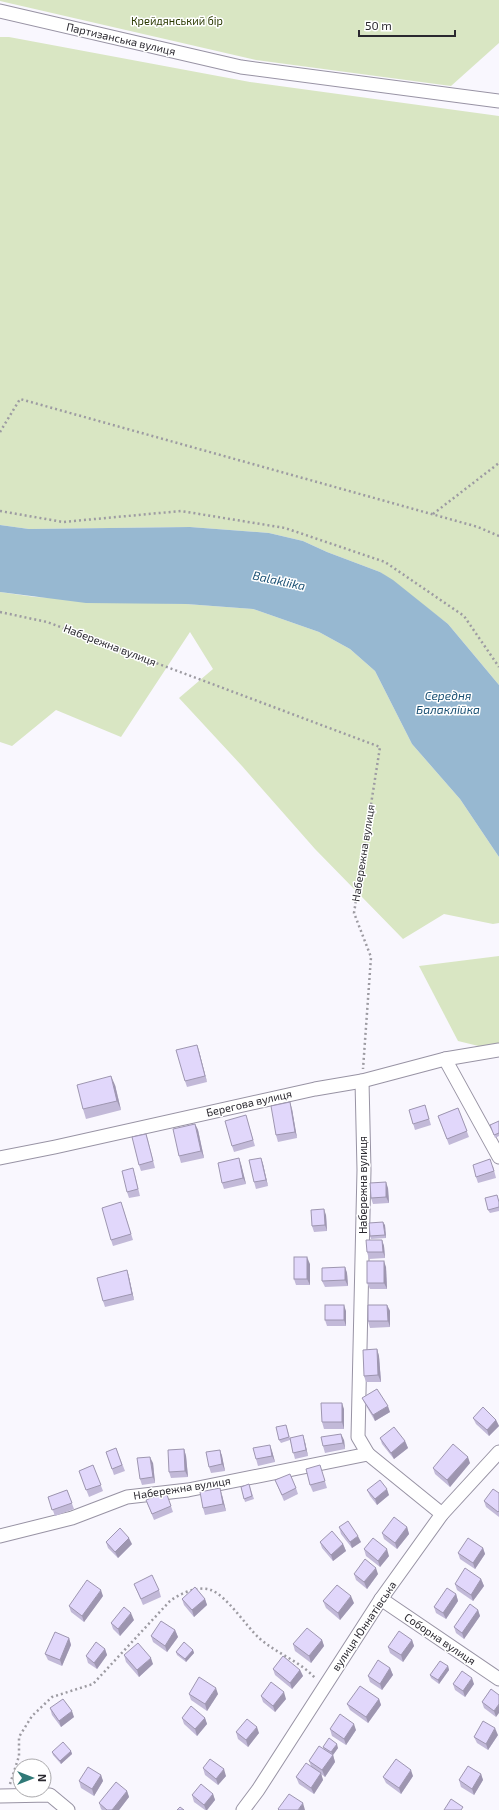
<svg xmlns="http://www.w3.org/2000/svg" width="499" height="1810" font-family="'Exo 2',sans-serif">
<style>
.green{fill:#d9e6c3}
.water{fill:#97b8d1}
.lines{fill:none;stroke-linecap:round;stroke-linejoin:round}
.street-casing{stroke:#9893a4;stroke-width:15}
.path{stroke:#9d9ba2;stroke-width:2.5;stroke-dasharray:2 3;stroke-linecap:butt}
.street{stroke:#fff;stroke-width:13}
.wall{fill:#c2b9d8}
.shaded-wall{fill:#9e96b0}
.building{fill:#e1d7fb;stroke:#9e96b0}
.labels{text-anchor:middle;stroke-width:3;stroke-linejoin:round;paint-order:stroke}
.park-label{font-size:11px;fill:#2a3900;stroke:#fff}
.street-label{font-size:11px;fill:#2a282f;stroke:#fff}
.water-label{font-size:12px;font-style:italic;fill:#1b5174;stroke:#fff}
</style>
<rect width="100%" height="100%" fill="#f9f7fe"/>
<g class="green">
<polygon points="0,0 499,0 499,43 451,86 256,60 0,1"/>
<polygon points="0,37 9,37 250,82 499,116 499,685 448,624 380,572 327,552 303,541 269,533 190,527 29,529 0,525"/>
<polygon points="0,592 35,597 186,604 253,609 319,632 350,649 375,671 412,744 460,799 499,857 499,923 493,924 444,914 403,939 315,849 242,766 179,698 213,669 190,632 121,737 56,710 12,746 0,742"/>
<polygon points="499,956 499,1051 458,1041 419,966"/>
</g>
<polygon class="water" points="0,525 29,529 190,527 269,533 303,541 327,552 380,572 393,580 448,624 499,685 499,857 460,799 412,744 375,671 350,649 319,632 253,609 186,604 86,603 0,592"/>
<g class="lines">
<g class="street-casing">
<g id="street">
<polyline points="0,11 241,67 499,101"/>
<polyline points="445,1059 499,1157"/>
<polyline points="362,1081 364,1170 358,1437 368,1454 442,1514"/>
<polyline points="0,1158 55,1147 315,1089 362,1081 445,1059 499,1050"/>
<polyline points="0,1536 72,1518 127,1497 188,1490 368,1454"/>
<polyline points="381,1599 499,1679"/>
<polyline points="0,1796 50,1795 68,1810"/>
<polyline points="243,1810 258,1790 381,1599 442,1514 499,1452"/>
</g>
</g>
<g class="path">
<polyline points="0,432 20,399 478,527 499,536"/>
<polyline points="0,511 63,522 181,511 285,528 385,562 464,616 499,667"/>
<polyline points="433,514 499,463"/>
<polyline points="0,612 47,622 380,747 354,913 371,957 363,1069"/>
<path d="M 10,1784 L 19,1756 L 19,1737 L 32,1716 L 52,1697 L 93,1684 L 169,1602 C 178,1594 199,1585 211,1590 C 227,1596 246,1626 259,1638 C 277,1654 300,1661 316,1679"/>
</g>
<use href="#street" class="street"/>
</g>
<g class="wall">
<polygon points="197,1045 199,1051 207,1082 187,1087 185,1081"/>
<polygon points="115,1085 121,1110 86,1119 83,1109"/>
<polygon points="425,1105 431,1125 415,1130 409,1110"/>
<polygon points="458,1108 469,1137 449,1145 438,1116"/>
<polygon points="292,1109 297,1138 278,1142 276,1135"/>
<polygon points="499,1121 499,1136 495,1138 490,1125"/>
<polygon points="248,1122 255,1146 234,1152 232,1146"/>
<polygon points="195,1124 198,1130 204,1158 181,1163 179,1156"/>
<polygon points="146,1134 148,1140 155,1168 141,1171 139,1165"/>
<polygon points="261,1158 263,1164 268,1186 256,1189 254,1182"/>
<polygon points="241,1164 246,1184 224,1189 222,1183"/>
<polygon points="493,1166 496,1178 478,1183 476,1177"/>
<polygon points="135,1175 140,1196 129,1198 127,1192"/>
<polygon points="388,1188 389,1203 373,1204 371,1198"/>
<polygon points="499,1201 499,1211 490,1213 488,1210"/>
<polygon points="123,1208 133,1240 113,1246 111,1240"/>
<polygon points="326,1215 327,1231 314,1232 312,1226"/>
<polygon points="385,1225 386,1238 371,1239 370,1236"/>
<polygon points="382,1240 384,1246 385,1258 369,1259 367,1252"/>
<polygon points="310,1264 310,1285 296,1285 294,1279"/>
<polygon points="345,1267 347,1273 348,1286 325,1287 322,1281"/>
<polygon points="386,1267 387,1289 370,1289 367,1283"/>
<polygon points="127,1270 129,1277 134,1300 105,1307 103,1301"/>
<polygon points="387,1305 390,1311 390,1327 370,1328 368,1321"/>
<polygon points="346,1311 346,1326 327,1326 325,1320"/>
<polygon points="377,1349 379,1356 381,1382 366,1382 364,1376"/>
<polygon points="362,1398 390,1412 375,1421 365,1404"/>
<polygon points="344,1409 344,1429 324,1429 322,1422"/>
<polygon points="473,1418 496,1420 499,1426 489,1436 476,1424"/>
<polygon points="286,1425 290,1438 305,1442 308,1456 295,1459 290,1440 281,1443 279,1440"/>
<polygon points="380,1438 405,1441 408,1448 394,1459 382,1444"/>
<polygon points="344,1440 345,1449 325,1453 323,1446"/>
<polygon points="116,1448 125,1471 114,1475 106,1452"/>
<polygon points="184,1449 186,1456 188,1477 171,1478 169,1472"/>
<polygon points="220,1450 222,1456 225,1471 211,1473 209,1467"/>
<polygon points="272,1451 275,1462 258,1466 256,1459"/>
<polygon points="153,1463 155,1483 142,1485 140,1479"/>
<polygon points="470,1463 450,1487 435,1474 433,1468"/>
<polygon points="93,1465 103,1491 89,1497 79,1471"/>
<polygon points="320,1465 327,1488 313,1492 310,1485"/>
<polygon points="275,1480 296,1488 298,1494 284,1501"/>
<polygon points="249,1484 254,1499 245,1502 241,1487"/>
<polygon points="67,1490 74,1509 55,1516 48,1497"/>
<polygon points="367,1490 389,1495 377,1505 370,1496"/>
<polygon points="166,1492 173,1512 154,1520 146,1500"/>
<polygon points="499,1493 499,1517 486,1507 484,1501"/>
<polygon points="222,1495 226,1511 205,1515 203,1508"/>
<polygon points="339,1527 361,1542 352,1548 341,1534"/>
<polygon points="407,1527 409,1534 397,1549 384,1539 382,1533"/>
<polygon points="106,1542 132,1544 118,1558 108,1548"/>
<polygon points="320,1542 343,1544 346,1551 333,1561 322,1548"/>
<polygon points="483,1548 485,1554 475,1569 460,1559 458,1553"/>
<polygon points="364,1549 389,1556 380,1567 366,1556"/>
<polygon points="354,1574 378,1574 367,1589 356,1580"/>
<polygon points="481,1579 484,1586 473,1601 457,1590 455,1584"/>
<polygon points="134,1584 159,1590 161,1597 143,1605"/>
<polygon points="456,1594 458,1601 446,1619 436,1613 434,1607"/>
<polygon points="103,1596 84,1622 71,1612 69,1606"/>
<polygon points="182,1599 205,1599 207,1605 194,1617 184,1605"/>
<polygon points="323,1601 354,1603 340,1620 326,1608"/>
<polygon points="478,1610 480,1616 464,1639 456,1633 454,1627"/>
<polygon points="134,1620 120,1636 113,1629 111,1623"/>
<polygon points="175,1630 178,1637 167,1652 153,1642 151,1636"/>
<polygon points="69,1638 71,1645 62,1666 48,1660 45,1654"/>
<polygon points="322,1640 324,1646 311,1663 295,1651 293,1644"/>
<polygon points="412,1640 414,1646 403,1662 390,1653 388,1647"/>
<polygon points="105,1649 107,1655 97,1669 88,1663 86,1656"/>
<polygon points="193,1650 194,1653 186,1662 177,1655 176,1652"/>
<polygon points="124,1655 153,1664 139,1677 126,1662"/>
<polygon points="448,1666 449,1670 439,1684 431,1678 430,1675"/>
<polygon points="390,1668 393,1675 382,1690 370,1682 368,1676"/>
<polygon points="273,1669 300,1670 303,1676 292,1689 275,1675"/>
<polygon points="453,1684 474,1684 465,1697 455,1690"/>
<polygon points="491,1689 496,1717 484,1708 482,1702"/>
<polygon points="189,1694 218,1694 207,1711 191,1700"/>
<polygon points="261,1696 286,1699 275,1712 263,1702"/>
<polygon points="379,1699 381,1705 368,1723 350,1710 347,1704"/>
<polygon points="50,1708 74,1717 61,1727 52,1715"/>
<polygon points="182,1718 205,1718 207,1724 197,1736 184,1724"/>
<polygon points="330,1729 356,1730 346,1745 332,1736"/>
<polygon points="236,1732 259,1733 248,1747 238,1739"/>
<polygon points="498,1735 488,1750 477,1743 474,1737"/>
<polygon points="323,1747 338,1748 333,1755 335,1762 325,1777 321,1774 323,1780 314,1794 299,1784 296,1777 311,1766 309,1761 324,1750"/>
<polygon points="71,1751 72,1754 61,1764 53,1755 52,1752"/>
<polygon points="203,1768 226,1776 218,1785 205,1775"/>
<polygon points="481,1774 483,1780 474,1795 461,1787 459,1780"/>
<polygon points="101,1775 103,1781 94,1796 81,1788 79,1781"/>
<polygon points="413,1776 401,1794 386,1783 383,1777"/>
<polygon points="127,1791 129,1797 119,1810 102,1810 101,1809 99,1803"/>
<polygon points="213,1794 215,1800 207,1810 205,1810 194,1802 192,1795"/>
</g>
<g class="shaded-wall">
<polygon points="197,1045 199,1051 207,1082 205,1076"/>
<polygon points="111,1076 115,1085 121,1110 117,1101"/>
<polygon points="290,1102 292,1109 297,1138 295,1132"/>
<polygon points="195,1124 198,1130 204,1158 201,1151"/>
<polygon points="239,1158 241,1164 246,1184 243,1178"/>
<polygon points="261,1158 263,1164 268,1186 266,1180"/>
<polygon points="386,1182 388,1188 389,1203 386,1197"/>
<polygon points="324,1209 326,1215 327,1231 325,1225"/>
<polygon points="383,1222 385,1225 386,1238 385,1235"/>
<polygon points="382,1240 384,1246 385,1258 383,1252"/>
<polygon points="307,1257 310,1264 310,1285 307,1279"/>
<polygon points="384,1261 386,1267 387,1289 384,1283"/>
<polygon points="345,1267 347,1273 348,1286 345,1280"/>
<polygon points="127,1270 129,1277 134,1300 132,1294"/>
<polygon points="344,1305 346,1311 346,1326 344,1320"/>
<polygon points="387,1305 390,1311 390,1327 388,1321"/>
<polygon points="377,1349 379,1356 381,1382 378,1375"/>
<polygon points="342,1403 344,1409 344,1429 342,1422"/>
<polygon points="388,1406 390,1412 375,1421 373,1415"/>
<polygon points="496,1420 499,1426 489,1436 487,1430"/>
<polygon points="341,1434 344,1440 345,1449 343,1443"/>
<polygon points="303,1435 305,1442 308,1456 306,1450"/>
<polygon points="405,1441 408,1448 394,1459 391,1453"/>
<polygon points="270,1445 272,1451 275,1462 272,1456"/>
<polygon points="184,1449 186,1456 188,1477 185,1471"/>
<polygon points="220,1450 222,1456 225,1471 222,1464"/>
<polygon points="150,1457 153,1463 155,1483 153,1477"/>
<polygon points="468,1457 470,1463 450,1487 447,1480"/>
<polygon points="220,1488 222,1495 226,1511 223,1504"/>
<polygon points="387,1489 389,1495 377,1505 375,1499"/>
<polygon points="407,1527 409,1534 397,1549 395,1543"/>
<polygon points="358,1536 361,1542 352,1548 350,1542"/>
<polygon points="129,1538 132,1544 118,1558 115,1552"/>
<polygon points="343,1544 346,1551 333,1561 331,1555"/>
<polygon points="483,1548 485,1554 475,1569 473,1563"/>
<polygon points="387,1549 389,1556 380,1567 378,1561"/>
<polygon points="376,1568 378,1574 367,1589 364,1582"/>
<polygon points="481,1579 484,1586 473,1601 471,1595"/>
<polygon points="101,1590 103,1596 84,1622 82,1616"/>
<polygon points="456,1594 458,1601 446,1619 443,1613"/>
<polygon points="351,1596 354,1603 340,1620 338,1613"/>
<polygon points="205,1599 207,1605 194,1617 192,1610"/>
<polygon points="478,1610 480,1616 464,1639 462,1633"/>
<polygon points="131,1613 134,1620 120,1636 118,1629"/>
<polygon points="175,1630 178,1637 167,1652 165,1646"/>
<polygon points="69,1638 71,1645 62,1666 60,1660"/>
<polygon points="322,1640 324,1646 311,1663 309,1656"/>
<polygon points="412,1640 414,1646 403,1662 401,1655"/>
<polygon points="105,1649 107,1655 97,1669 94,1663"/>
<polygon points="193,1650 194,1653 186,1662 185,1659"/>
<polygon points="151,1658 153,1664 139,1677 137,1670"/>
<polygon points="448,1666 449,1670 439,1684 438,1680"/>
<polygon points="390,1668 393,1675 382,1690 380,1684"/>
<polygon points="300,1670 303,1676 292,1689 290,1683"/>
<polygon points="472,1678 474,1684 465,1697 463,1691"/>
<polygon points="216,1688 218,1694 207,1711 205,1704"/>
<polygon points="284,1692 286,1699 275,1712 273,1706"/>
<polygon points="379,1699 381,1705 368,1723 366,1717"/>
<polygon points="499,1704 499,1713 496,1717 494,1711"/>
<polygon points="72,1711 74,1717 61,1727 59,1721"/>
<polygon points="205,1718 207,1724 197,1736 195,1729"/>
<polygon points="354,1724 356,1730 346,1745 344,1739"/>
<polygon points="257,1727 259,1733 248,1747 246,1740"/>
<polygon points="495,1728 498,1735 488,1750 486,1744"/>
<polygon points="337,1744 338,1748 333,1755 331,1752"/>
<polygon points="71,1751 72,1754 61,1764 60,1761"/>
<polygon points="333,1755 335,1762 325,1777 322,1770"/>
<polygon points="224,1769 226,1776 218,1785 216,1779"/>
<polygon points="411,1770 413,1776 401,1794 399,1788"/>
<polygon points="321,1773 323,1780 314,1794 311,1788"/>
<polygon points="481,1774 483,1780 474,1795 472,1789"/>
<polygon points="101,1775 103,1781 94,1796 92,1789"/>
<polygon points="127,1791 129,1797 119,1810 112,1810"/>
<polygon points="213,1794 215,1800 207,1810 206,1810 204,1805"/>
<polygon points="303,1803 305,1810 298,1810"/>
</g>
<g class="building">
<polygon points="197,1045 205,1076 185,1081 176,1050"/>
<polygon points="111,1076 117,1101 83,1109 77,1085"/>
<polygon points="290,1102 295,1132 276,1135 271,1106"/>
<polygon points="425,1105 429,1119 413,1124 409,1110"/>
<polygon points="458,1108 467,1131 447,1139 438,1116"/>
<polygon points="246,1115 253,1140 232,1146 225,1121"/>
<polygon points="499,1121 499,1133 494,1135 490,1125"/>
<polygon points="195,1124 201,1151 179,1156 173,1129"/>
<polygon points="146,1134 153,1161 139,1165 132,1137"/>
<polygon points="239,1158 243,1178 222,1183 218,1163"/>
<polygon points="261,1158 266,1180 254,1182 249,1160"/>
<polygon points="490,1159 494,1171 476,1177 473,1165"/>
<polygon points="133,1168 138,1189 127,1192 122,1171"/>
<polygon points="386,1182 386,1197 371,1198 370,1183"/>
<polygon points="497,1195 499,1202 499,1207 488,1210 485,1198"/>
<polygon points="121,1202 131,1234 111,1240 102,1208"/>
<polygon points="324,1209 325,1225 312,1226 311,1210"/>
<polygon points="383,1222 385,1235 370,1236 369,1223"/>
<polygon points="366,1240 382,1240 383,1252 367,1252"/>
<rect x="294" y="1257" width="13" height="22"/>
<rect x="367" y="1261" width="17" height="22"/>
<polygon points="345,1267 345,1280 322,1281 322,1268"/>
<polygon points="127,1270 132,1294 103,1301 97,1278"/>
<rect x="325" y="1305" width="19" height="15"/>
<polygon points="368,1305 387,1305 388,1321 368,1321"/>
<polygon points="377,1349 378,1375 364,1376 363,1350"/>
<polygon points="377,1389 388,1406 373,1415 362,1398"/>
<polygon points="321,1403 342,1403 342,1422 322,1422"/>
<polygon points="483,1407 496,1420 487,1430 473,1418"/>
<polygon points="286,1425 289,1437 279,1440 276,1427"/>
<polygon points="394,1427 405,1441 391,1453 380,1438"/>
<polygon points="341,1434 343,1443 323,1446 321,1437"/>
<polygon points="303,1435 306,1450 293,1453 290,1438"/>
<polygon points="453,1444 468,1457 447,1480 433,1468"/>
<polygon points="270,1445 272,1456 256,1459 253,1448"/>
<polygon points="116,1448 122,1465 112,1469 106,1452"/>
<polygon points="184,1449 185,1471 169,1472 168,1450"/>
<polygon points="220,1450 222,1464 209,1467 206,1452"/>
<polygon points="150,1457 153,1477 140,1479 137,1458"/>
<polygon points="93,1465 101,1485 86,1490 79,1471"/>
<polygon points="320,1465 325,1481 310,1485 306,1469"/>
<polygon points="290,1474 296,1488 282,1495 275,1480"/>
<polygon points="380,1480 387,1489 375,1499 367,1490"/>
<polygon points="249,1484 252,1496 244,1499 241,1487"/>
<polygon points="220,1488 223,1504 203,1508 200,1492"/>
<polygon points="493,1489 499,1493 499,1511 498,1512 484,1501"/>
<polygon points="67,1490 72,1503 52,1510 48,1497"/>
<polygon points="166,1492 171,1506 152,1514 146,1500"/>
<polygon points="394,1517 407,1527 395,1543 382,1533"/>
<polygon points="348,1521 358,1536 350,1542 339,1527"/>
<polygon points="120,1528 129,1538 115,1552 106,1542"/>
<polygon points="332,1531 343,1544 331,1555 320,1542"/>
<polygon points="373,1538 387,1549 378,1561 364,1549"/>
<polygon points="468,1538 483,1548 473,1563 458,1553"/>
<polygon points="365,1559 376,1568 364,1582 354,1574"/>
<polygon points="465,1568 481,1579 471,1595 455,1584"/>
<polygon points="152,1575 159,1590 141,1599 134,1584"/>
<polygon points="87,1580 101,1590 82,1616 69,1606"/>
<polygon points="337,1585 351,1596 338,1613 323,1601"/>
<polygon points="195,1587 205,1599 192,1610 182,1599"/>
<polygon points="447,1588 456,1594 443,1613 434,1607"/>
<polygon points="470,1604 478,1610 462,1633 454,1627"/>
<polygon points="124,1607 131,1613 118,1629 111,1623"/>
<polygon points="161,1621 175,1630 165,1646 151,1636"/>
<polygon points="307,1628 322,1640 309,1656 293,1644"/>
<polygon points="399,1631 412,1640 401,1655 388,1647"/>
<polygon points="55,1632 69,1638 60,1660 45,1654"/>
<polygon points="96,1642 105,1649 94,1663 86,1656"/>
<polygon points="184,1642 193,1650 185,1659 176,1652"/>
<polygon points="138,1643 151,1658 137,1670 124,1655"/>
<polygon points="283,1656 300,1670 290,1683 273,1669"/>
<polygon points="378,1660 390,1668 380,1684 368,1676"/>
<polygon points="440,1661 448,1666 438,1680 430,1675"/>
<polygon points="462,1671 472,1678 463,1691 453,1684"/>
<polygon points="199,1677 216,1688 205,1704 189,1694"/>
<polygon points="271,1682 284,1692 273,1706 261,1696"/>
<polygon points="360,1686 379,1699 366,1717 347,1704"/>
<polygon points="491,1689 499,1695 499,1704 494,1711 482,1702"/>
<polygon points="63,1699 72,1711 59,1721 50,1708"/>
<polygon points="191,1706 205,1718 195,1729 182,1718"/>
<polygon points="340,1714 354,1724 344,1739 330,1729"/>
<polygon points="247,1719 257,1727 246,1740 236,1732"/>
<polygon points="483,1721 495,1728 486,1744 474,1737"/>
<polygon points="329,1738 337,1744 331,1752 323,1747"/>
<polygon points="63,1742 71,1751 60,1761 52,1752"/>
<polygon points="319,1746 333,1755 322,1770 309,1761"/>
<polygon points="210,1759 224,1769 216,1779 203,1768"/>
<polygon points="396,1759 411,1770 399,1788 383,1777"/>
<polygon points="306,1763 321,1773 311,1788 296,1777"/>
<polygon points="468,1766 481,1774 472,1789 459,1780"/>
<polygon points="88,1767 101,1775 92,1789 79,1781"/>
<polygon points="116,1782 127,1791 112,1810 107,1810 99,1803"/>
<polygon points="201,1784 213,1794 204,1805 192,1795"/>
<polygon points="289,1794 303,1803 298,1810 279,1810 278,1809"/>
<polygon points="451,1799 463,1807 461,1810 444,1810"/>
<polygon points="180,1807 184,1810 177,1810"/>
</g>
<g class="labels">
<g class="park-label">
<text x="177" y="25">Крейдянський бір</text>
</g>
<g class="street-label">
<text transform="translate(121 39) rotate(13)" y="4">Партизанська вулиця</text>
<text transform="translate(110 645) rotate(21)" y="4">Набережна вулиця</text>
<text transform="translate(363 853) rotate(-81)" y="4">Набережна вулиця</text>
<text transform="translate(249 1103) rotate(-13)" y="4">Берегова вулиця</text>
<text transform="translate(363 1185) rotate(-90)" y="4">Набережна вулиця</text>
<text transform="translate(182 1488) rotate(-9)" y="4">Набережна вулиця</text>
<text transform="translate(364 1626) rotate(-56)" y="4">вулиця Юннатівська</text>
<text transform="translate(440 1639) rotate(34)" y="4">Соборна вулиця</text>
</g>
<g class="water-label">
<text transform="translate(279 581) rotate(12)" y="4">Balakliika</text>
<text x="448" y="700">Середня<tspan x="448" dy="14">Балаклійка</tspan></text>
</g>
</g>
<g transform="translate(32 1778) rotate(90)"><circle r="19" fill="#ffffff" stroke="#aaa9ac"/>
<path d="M0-3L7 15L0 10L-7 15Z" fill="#307977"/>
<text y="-6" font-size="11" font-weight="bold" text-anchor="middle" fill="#2a282f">N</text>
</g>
<path d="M359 30v6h96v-6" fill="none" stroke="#2a282f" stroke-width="2"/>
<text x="365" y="30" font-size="12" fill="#2a282f" stroke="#ffffff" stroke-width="3" paint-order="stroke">50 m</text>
</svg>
